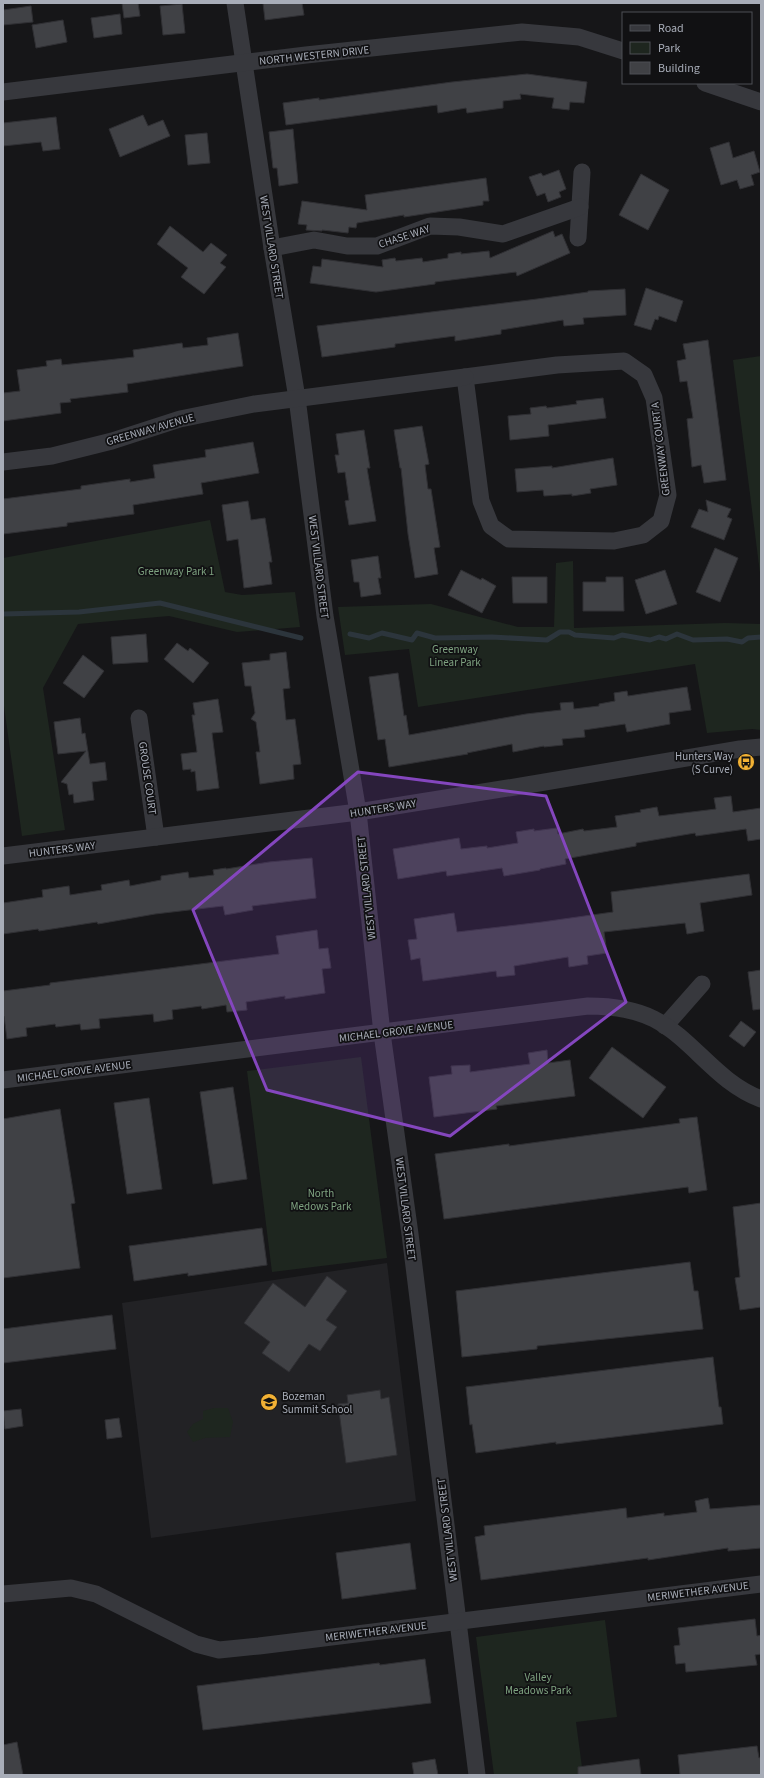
<svg xmlns="http://www.w3.org/2000/svg" width="764" height="1778" font-family="'Source Sans 3',sans-serif">
<style>
.built{fill:#222225}
.green{fill:#1e261f}
.lines{fill:none;stroke-linecap:round;stroke-linejoin:round}
.stream{stroke:#2c353c;stroke-width:5}
.building{fill:#404145;stroke:#303034}
.minor{stroke:#37383d;stroke-width:17}
.marked{fill:#8446be;fill-opacity:0.2;stroke:#8446be;stroke-width:3;stroke-linejoin:round}
.labels{text-anchor:middle;stroke-width:3.5;stroke-linejoin:round;paint-order:stroke}
.street-label{font-size:11px;fill:#a8adb8;stroke:#111113}
.park-label{font-size:11px;fill:#7fa381;stroke:#111113}
.poi-label{font-size:11px;fill:#a8adb8;stroke:#111113;text-anchor:end}
</style>
<rect width="100%" height="100%" fill="#161618"/>
<polygon class="built" points="387,1263 416,1501 151,1538 122,1303"/>
<g class="green">
<polygon points="761,356 761,581 733,360"/>
<polygon points="210,520 225,592 242,595 295,592 300,627 237,632 169,616 78,624 43,688 65,830 22,836 3,699 3,558"/>
<polygon points="573,561 574,628 725,623 761,624 761,730 752,729 707,733 695,664 418,707 409,649 345,655 338,607 431,604 518,627 554,627 556,563"/>
<polygon points="361,1057 387,1258 272,1272 247,1071"/>
<polygon points="214,1408 228,1408 233,1422 230,1437 205,1438 193,1442 187,1432 193,1424 203,1419 203,1411"/>
<polygon points="605,1620 617,1717 576,1722 583,1775 494,1775 476,1637"/>
</g>
<g class="lines">
<g class="stream">
<polyline points="3,614 79,612 160,603 301,638"/>
<polyline points="350,634 369,638 382,633 412,640 417,633 435,638 492,637 547,640 560,632 569,632 575,635 614,638 622,635 650,640 659,637 666,639 677,634 693,640 727,639 742,642 748,638 761,637"/>
</g>
</g>
<g class="building">
<polygon points="122,3 138,3 140,16 124,18"/>
<polygon points="263,3 302,3 304,15 265,20"/>
<polygon points="182,4 185,33 163,35 160,6"/>
<polygon points="31,6 33,22 3,25 3,10"/>
<polygon points="120,14 122,34 94,38 91,18"/>
<polygon points="63,20 67,42 36,48 32,25"/>
<polygon points="527,74 587,82 584,103 570,102 569,110 552,108 554,98 520,94 521,99 503,101 503,108 467,113 466,108 438,113 437,105 286,125 283,103 319,98 319,100 452,82"/>
<polygon points="143,115 148,126 163,120 170,136 120,157 109,129"/>
<polygon points="56,117 60,149 43,151 41,142 3,146 3,123"/>
<polygon points="293,129 298,183 279,186 277,168 273,168 269,132"/>
<polygon points="207,133 210,163 188,165 185,135"/>
<polygon points="729,142 733,158 754,151 760,172 751,175 754,185 740,189 737,180 721,185 710,148"/>
<polygon points="559,170 566,189 559,192 561,197 548,202 545,193 537,196 529,177 541,173 543,176"/>
<polygon points="641,174 669,190 648,230 619,215"/>
<polygon points="486,178 489,201 483,201 483,205 404,217 404,215 357,223 356,228 349,227 348,233 322,230 322,231 306,230 307,225 298,224 302,201 367,210 365,195"/>
<polygon points="170,226 203,252 211,243 227,255 220,263 226,267 204,294 181,277 188,268 157,244"/>
<polygon points="553,231 555,237 562,234 570,253 517,276 516,272 435,282 435,284 376,292 310,283 313,266 321,267 322,259 383,267 382,260 395,258 396,261 422,258 423,262 448,258 448,254 461,252 461,254 489,251 490,258"/>
<polygon points="646,288 683,301 676,322 659,316 658,320 655,319 651,330 634,325"/>
<polygon points="625,289 626,315 583,318 584,324 564,326 563,320 501,330 501,334 455,341 455,336 395,344 395,347 322,357 317,326 537,299 588,292 588,291"/>
<polygon points="238,333 243,366 127,384 128,392 70,399 71,402 60,403 61,413 3,421 3,393 20,391 17,370 47,366 46,361 61,359 62,365 134,357 133,350 182,343 183,348 208,345 207,338"/>
<polygon points="708,340 726,480 704,483 701,465 692,467 687,419 693,418 687,381 680,382 677,361 686,359 683,344"/>
<polygon points="603,398 606,418 548,425 549,436 510,440 508,416 531,414 530,408 546,406 547,408 577,404 576,401"/>
<polygon points="422,426 429,464 425,465 428,489 431,489 440,547 434,548 438,574 415,578 408,534 401,468 400,468 394,430"/>
<polygon points="364,430 370,468 367,468 376,521 349,525 345,501 349,500 345,472 338,473 335,455 339,455 336,434"/>
<polygon points="253,442 259,473 201,483 203,494 133,505 134,514 67,523 67,526 3,534 3,499 81,489 81,486 130,479 130,482 155,478 153,465 206,457 205,450"/>
<polygon points="613,458 617,485 590,489 591,493 572,496 572,494 544,496 543,490 517,492 515,469 552,466 552,468"/>
<polygon points="706,500 731,509 727,517 732,519 724,540 691,527 699,509 708,512"/>
<polygon points="248,501 251,520 265,518 272,562 269,562 272,584 244,588 238,539 227,541 222,505"/>
<polygon points="715,548 738,558 720,602 696,592"/>
<polygon points="378,556 381,578 378,578 381,594 361,597 359,582 354,582 351,560"/>
<polygon points="461,570 481,580 482,578 496,586 482,613 448,595"/>
<polygon points="665,570 677,604 646,614 635,580"/>
<polygon points="512,577 547,577 547,603 513,603"/>
<polygon points="606,577 623,577 624,611 583,611 583,582 606,582"/>
<polygon points="146,634 148,662 113,664 111,637"/>
<polygon points="177,643 188,651 190,648 209,663 193,683 164,659"/>
<polygon points="286,652 290,688 283,689 286,720 295,719 301,764 293,765 294,779 260,784 256,752 260,752 256,722 251,719 255,713 251,686 245,686 242,663 270,660 270,654"/>
<polygon points="83,655 104,671 84,698 63,683"/>
<polygon points="398,673 404,716 406,715 409,735 526,714 561,710 560,703 573,702 574,709 599,706 599,704 615,701 614,693 627,691 628,696 687,687 691,710 669,713 670,724 643,729 627,732 625,724 584,730 585,737 562,739 563,745 544,747 544,746 513,752 512,744 467,753 468,754 389,767 385,739 378,740 369,677"/>
<polygon points="218,699 223,732 212,733 219,788 197,791 195,771 191,772 191,769 183,770 181,754 197,752 192,715 195,715 193,703"/>
<polygon points="80,718 82,734 85,733 90,764 105,762 107,780 92,782 94,800 74,803 73,794 69,795 67,784 61,782 86,751 58,754 54,722"/>
<polygon points="731,796 733,812 761,808 761,839 748,841 746,829 696,836 695,833 636,843 636,846 565,859 566,864 540,869 540,870 504,876 502,868 447,876 446,871 398,879 393,849 459,838 461,849 487,846 487,848 518,843 516,832 534,829 534,831 557,828 558,834 583,829 584,831 617,827 615,816 641,812 640,810 657,807 659,816 716,809 714,798"/>
<polygon points="312,858 316,898 252,906 253,910 225,915 223,906 155,914 98,924 97,922 39,931 38,929 3,934 3,903 43,897 42,890 69,886 70,895 102,890 101,885 129,880 130,886 161,880 161,876 188,872 189,878 214,875 213,870 226,868 226,869 269,862"/>
<polygon points="749,874 752,895 700,903 704,931 687,934 685,923 604,932 607,953 587,956 588,964 569,967 568,957 514,966 515,975 497,977 496,971 423,981 420,958 411,960 408,940 417,939 414,919 454,913 457,932 542,922 613,912 611,892"/>
<polygon points="317,930 319,949 328,948 331,968 322,969 325,993 285,999 285,996 246,1002 247,1010 227,1012 226,1005 202,1009 201,1006 172,1010 173,1019 154,1022 153,1014 99,1019 100,1028 81,1030 80,1024 56,1027 55,1024 26,1028 27,1036 7,1039 4,1016 3,1017 3,991 50,985 50,983 279,954 276,936"/>
<polygon points="761,970 761,1009 753,1010 748,972"/>
<polygon points="741,1021 756,1032 744,1047 729,1036"/>
<polygon points="612,1047 666,1087 643,1118 589,1078"/>
<polygon points="547,1050 548,1063 570,1060 575,1096 496,1106 497,1109 434,1117 429,1077 452,1074 451,1066 470,1065 470,1072 530,1064 528,1053"/>
<polygon points="233,1087 247,1179 213,1184 200,1092"/>
<polygon points="149,1098 162,1189 127,1194 114,1103"/>
<polygon points="60,1109 75,1203 71,1204 80,1268 3,1278 3,1119"/>
<polygon points="697,1117 707,1190 689,1193 688,1187 444,1219 435,1154 509,1144 509,1146 680,1123 679,1119"/>
<polygon points="761,1203 761,1307 740,1310 735,1278 740,1277 733,1207"/>
<polygon points="262,1228 267,1265 188,1276 188,1273 134,1281 129,1246"/>
<polygon points="690,1262 694,1291 698,1291 703,1329 537,1346 537,1349 462,1357 456,1291"/>
<polygon points="327,1276 347,1291 326,1320 337,1327 320,1351 309,1344 289,1372 262,1353 270,1342 244,1323 273,1283 305,1307"/>
<polygon points="112,1315 116,1349 3,1363 3,1329"/>
<polygon points="713,1357 719,1407 721,1407 723,1424 556,1444 556,1442 476,1453 472,1424 470,1425 466,1387"/>
<polygon points="380,1390 381,1399 389,1397 397,1455 346,1463 338,1404 348,1403 347,1395"/>
<polygon points="21,1409 23,1426 5,1429 3,1411"/>
<polygon points="119,1418 122,1437 107,1439 105,1420"/>
<polygon points="708,1498 710,1509 761,1505 761,1548 728,1551 728,1548 648,1560 648,1558 481,1580 475,1537 485,1535 484,1526 626,1508 627,1518 664,1513 664,1516 697,1512 695,1501"/>
<polygon points="410,1543 416,1589 342,1599 336,1553"/>
<polygon points="755,1619 757,1636 761,1635 761,1654 755,1655 757,1665 686,1672 685,1663 676,1664 674,1646 680,1645 678,1628"/>
<polygon points="425,1659 431,1703 203,1730 197,1686 379,1663 380,1665"/>
<polygon points="17,1742 23,1775 3,1775 3,1745"/>
<polygon points="757,1746 759,1758 761,1757 761,1775 680,1775 678,1755"/>
<polygon points="435,1759 438,1775 414,1775 412,1763"/>
<polygon points="639,1759 641,1775 578,1775 578,1767"/>
</g>
<g class="lines">
<g class="minor">
<polyline points="235,3 272,248 297,398 325,616 358,812 382,1033 410,1234 477,1775"/>
<polyline points="705,83 761,102"/>
<polyline points="3,92 306,55 522,32 579,37 623,51"/>
<polyline points="578,238 582,172"/>
<polyline points="272,248 314,240 347,246 377,246 430,226 459,227 503,234 580,207"/>
<polygon points="624,361 644,375 654,398 668,495 661,521 643,535 614,541 509,539 491,526 481,501 465,377 557,365"/>
<polyline points="3,462 52,456 112,441 180,419 254,404 465,377"/>
<polyline points="139,718 156,837"/>
<polyline points="3,856 358,812 527,785 740,749 761,747"/>
<polyline points="665,1026 702,984"/>
<path d="M 3,1080 L 588,1006 C 610,1006 634,1009 654,1019 C 694,1040 716,1082 761,1099"/>
<polyline points="3,1594 71,1588 96,1594 196,1644 219,1650 259,1646 761,1584"/>
</g>
</g>
<path class="marked" d="M 358,772 L 546,796 L 626,1002 L 450,1136 L 267,1090 L 193,910 Z"/>
<defs>
<g id="bus-disc" transform="scale(0.9)"><circle r="9.5" fill="#f2b134" stroke="#111113"/><path d="M-5-6H5V4H4V6H2V4H-2V6H-4V4H-5ZM-3.5-4V0h7V-4ZM-3.5 1.2v1.5H-2V1.2ZM2 1.2v1.5H3.5V1.2Z" fill="#111"/></g>
<g id="school-disc" transform="scale(0.9)"><circle r="9.5" fill="#f2b134" stroke="#111113"/><path d="M0-5L7-2L0 1L-7-2ZM-4 1L0 2.5L4 1V4Q0 6-4 4Z" fill="#111"/></g>
</defs>
<g fill-rule="evenodd">
<use href="#bus-disc" x="746" y="762"/>
<use href="#school-disc" x="269" y="1402"/>
</g>
<g class="labels">
<g class="street-label">
<text transform="translate(314 55) rotate(-6)" y="4">NORTH WESTERN DRIVE</text>
<text transform="translate(404 236) rotate(-18)" y="4">CHASE WAY</text>
<text transform="translate(272 247) rotate(81)" y="4">WEST VILLARD STREET</text>
<text transform="translate(150 429) rotate(-16)" y="4">GREENWAY AVENUE</text>
<text transform="translate(660 449) rotate(-97)" y="4">GREENWAY COURT A</text>
<text transform="translate(319 567) rotate(83)" y="4">WEST VILLARD STREET</text>
<text transform="translate(148 778) rotate(82)" y="4">GROUSE COURT</text>
<text transform="translate(383 808) rotate(-9)" y="4">HUNTERS WAY</text>
<text transform="translate(62 849) rotate(-7)" y="4">HUNTERS WAY</text>
<text transform="translate(366 888) rotate(-96)" y="4">WEST VILLARD STREET</text>
<text transform="translate(396 1031) rotate(-7)" y="4">MICHAEL GROVE AVENUE</text>
<text transform="translate(74 1071) rotate(-7)" y="4">MICHAEL GROVE AVENUE</text>
<text transform="translate(406 1209) rotate(83)" y="4">WEST VILLARD STREET</text>
<text transform="translate(447 1530) rotate(-97)" y="4">WEST VILLARD STREET</text>
<text transform="translate(698 1591) rotate(-7)" y="4">MERIWETHER AVENUE</text>
<text transform="translate(376 1631) rotate(-7)" y="4">MERIWETHER AVENUE</text>
</g>
<g class="park-label">
<text x="176" y="575">Greenway Park 1</text>
<text x="455" y="653">Greenway<tspan x="455" dy="13">Linear Park</tspan></text>
<text x="321" y="1197">North<tspan x="321" dy="13">Medows Park</tspan></text>
<text x="538" y="1681">Valley<tspan x="538" dy="13">Meadows Park</tspan></text>
</g>
<g class="poi-label">
<text x="733" y="760">Hunters Way<tspan x="733" dy="13">(S Curve)</tspan></text>
<text x="282" y="1400" text-anchor="start">Bozeman<tspan x="282" dy="13">Summit School</tspan></text>
</g>
</g>
<rect width="764" height="1778" fill="none" stroke="#a8adb8" stroke-width="8"/>
<rect x="622" y="12" width="130" height="72" fill="#111113" stroke="#4d4f55"/>
<rect x="630" y="25" width="20" height="6" fill="#37383d" stroke="#4d4f55"/>
<text x="658" y="32" font-size="12" fill="#a8adb8">Road</text>
<rect x="630" y="42" width="20" height="12" fill="#1e261f" stroke="#4d4f55"/>
<text x="658" y="52" font-size="12" fill="#a8adb8">Park</text>
<rect x="630" y="62" width="20" height="12" fill="#404145" stroke="#4d4f55"/>
<text x="658" y="72" font-size="12" fill="#a8adb8">Building</text>
</svg>
